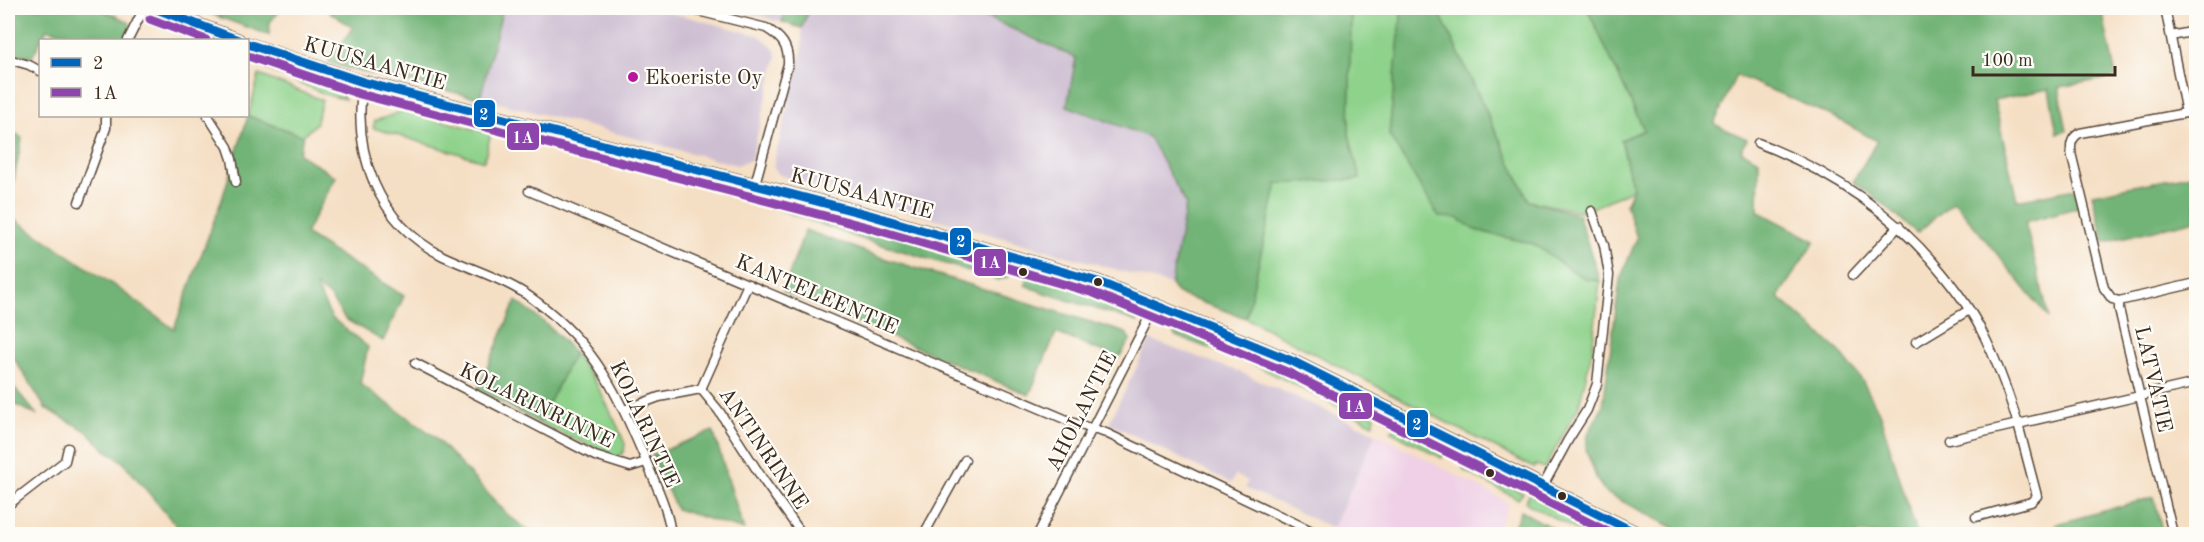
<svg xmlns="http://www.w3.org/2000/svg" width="2204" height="542" font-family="'Old Standard TT',serif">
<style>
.built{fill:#efd0e6}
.industrial{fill:#cdbed2}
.green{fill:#8ed28b;stroke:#647e54;stroke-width:1.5}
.forest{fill:#72b477;stroke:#566f4a;stroke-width:1.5}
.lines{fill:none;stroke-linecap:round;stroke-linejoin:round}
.street-casing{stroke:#574537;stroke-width:11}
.secondary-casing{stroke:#574537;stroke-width:15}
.street{stroke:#fff;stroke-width:8}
.secondary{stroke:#ffe4c6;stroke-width:12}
.bus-1-casing{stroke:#fdfcf7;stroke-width:14}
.bus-2-casing{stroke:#fdfcf7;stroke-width:14}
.bus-1{stroke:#0065bd;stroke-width:9}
.bus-2{stroke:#8e44ad;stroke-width:9}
.poi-dot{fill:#b5179e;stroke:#fdfcf7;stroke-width:2}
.bus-dot{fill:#3b2a1e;stroke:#fdfcf7;stroke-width:2}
.labels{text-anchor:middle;stroke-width:4.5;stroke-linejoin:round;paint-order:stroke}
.street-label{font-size:21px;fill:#3b2a1e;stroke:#fdfcf7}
.poi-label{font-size:21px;fill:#3b2a1e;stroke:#fdfcf7;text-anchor:start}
.line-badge{stroke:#fdfcf7;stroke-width:2}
.badge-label{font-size:16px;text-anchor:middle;font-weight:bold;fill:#fff}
</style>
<rect width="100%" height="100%" fill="#fdfcf7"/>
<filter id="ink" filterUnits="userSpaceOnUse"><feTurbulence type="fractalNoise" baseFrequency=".0167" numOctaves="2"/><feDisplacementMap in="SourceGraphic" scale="12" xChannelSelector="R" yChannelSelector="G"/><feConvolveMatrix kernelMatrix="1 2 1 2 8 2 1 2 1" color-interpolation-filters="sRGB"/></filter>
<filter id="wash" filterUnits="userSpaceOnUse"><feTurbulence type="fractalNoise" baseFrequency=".008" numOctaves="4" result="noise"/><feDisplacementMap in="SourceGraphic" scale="24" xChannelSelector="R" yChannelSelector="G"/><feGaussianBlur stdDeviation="1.35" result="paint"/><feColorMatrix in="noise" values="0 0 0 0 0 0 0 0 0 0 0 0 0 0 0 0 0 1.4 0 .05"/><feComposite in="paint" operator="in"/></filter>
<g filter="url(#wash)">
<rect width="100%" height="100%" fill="#f5dfc4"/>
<polygon class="built" points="1376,433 1509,503 1496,534 1345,534 1333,528"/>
<g class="industrial">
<polygon points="503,8 653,8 760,36 773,47 777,56 751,160 737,165 480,98"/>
<polygon points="730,8 786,8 782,22"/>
<polygon points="809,8 967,8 1076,59 1067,107 1149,137 1186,204 1171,285 779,175 773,166 802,51 802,28"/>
<polygon points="1150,340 1240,372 1376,433 1333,528 1245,488 1248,481 1235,475 1231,483 1109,423"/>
</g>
<g class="green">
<polygon points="1351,8 1402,8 1389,135 1458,218 1475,230 1534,244 1565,266 1586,279 1600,281 1592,351 1579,406 1545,468 1536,465 1534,468 1246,318 1276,183 1360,179 1349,134"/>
<polygon points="1437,8 1587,8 1644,130 1621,140 1633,189 1584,212 1529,201"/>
<polygon points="248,54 330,86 340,93 345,99 327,95 248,61"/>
<polygon points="259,75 322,100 316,123 303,136 248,116"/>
<polygon points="403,111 491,133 484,161 373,128 375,121"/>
<polygon points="574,353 596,383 618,427 625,444 624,451 620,456 614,457 539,423"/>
<polygon points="1257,354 1367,406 1375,417 1373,424 1253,364"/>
<path d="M 1400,425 C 1413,427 1439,438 1444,452 L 1442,458 L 1391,431 Z"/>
<polygon points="1466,464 1523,493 1518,499 1465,471 1463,469"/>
<polygon points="1533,490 1622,534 1584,534 1528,504 1525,501"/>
</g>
<g class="forest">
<polygon points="8,8 99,8 129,22 131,26 124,40 95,40 47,29 32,57 8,52"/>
<polygon points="197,8 282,8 270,22 269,35 219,17"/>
<polygon points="324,8 503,8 480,98 349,69 328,62 353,28"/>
<polygon points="786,8 809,8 802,28 782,22"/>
<polygon points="967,8 1351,8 1349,134 1360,179 1277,184 1246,318 1178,294 1171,285 1186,204 1149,137 1067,106 1076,58"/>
<polygon points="1402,8 1437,8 1529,201 1578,214 1600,281 1586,279 1565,266 1534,244 1475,230 1458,218 1439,217 1389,135"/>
<polygon points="1587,8 2131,8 2103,15 2116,77 2059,87 2067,131 2057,133 2049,89 1994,100 2017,200 2075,189 2079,207 2025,222 2049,318 1954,201 1917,233 1872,195 1853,182 1877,141 1834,117 1736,75 1714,124 1747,139 1741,151 1759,160 1758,211 1815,241 1778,297 1839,351 1862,380 1879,412 1917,534 1686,534 1606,493 1597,480 1586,449 1588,434 1603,405 1620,279 1637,238 1626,204 1633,189 1621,140 1644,130"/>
<polygon points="248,116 303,136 299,154 336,177 305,234 404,296 383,341 345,319 330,297 315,286 332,318 368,347 360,384 434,436 509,516 533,534 183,534 123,462 105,449 85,430 46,409 8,349 8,215 118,288 174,329 222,199"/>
<polygon points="8,128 22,138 8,209"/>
<polygon points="2196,174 2196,220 2104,242 2092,194"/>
<polygon points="764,197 1007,261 1010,264 1008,277 998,280 856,237 762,203"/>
<polygon points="805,230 880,257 1126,333 1130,340 1119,358 1056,333 1029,395 783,291"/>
<polygon points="1027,276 1045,282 1052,279 1136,306 1140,312 1138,322 1042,292 1025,285"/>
<path d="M 516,301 C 538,317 557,332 574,353 L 539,423 L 478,389 Z"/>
<polygon points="1185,322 1257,354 1253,364 1175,336 1173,331 1178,323"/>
<polygon points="8,379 8,380 37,415 8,401"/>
<polygon points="713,431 744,530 676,509 652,455"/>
<polygon points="2154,497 2163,534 2054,534 2056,524"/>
<polygon points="1521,511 1554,529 1556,534 1510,534"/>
</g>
</g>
<g filter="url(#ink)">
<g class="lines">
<g class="street-casing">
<g id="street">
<path d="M 686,8 L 766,28 C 781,37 789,46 788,64 L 755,184"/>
<polyline points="2165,8 2186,113"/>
<polyline points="2171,36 2196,31"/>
<polyline points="128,40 144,8"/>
<polyline points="201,40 205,29"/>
<polyline points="8,59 29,65 40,71"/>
<path d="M 363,82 C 352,152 377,223 443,256 C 475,271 509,280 537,302 C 597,346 618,396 646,461 C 656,485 668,509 671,534"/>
<polyline points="208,116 228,147 232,159 236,182"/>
<path d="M 1758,143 C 1831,171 1894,213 1943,274 C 1957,291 1971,310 1981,330 C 1997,360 2008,392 2018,424 L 2196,383"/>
<polyline points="529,191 1074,423 1106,433 1318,534"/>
<polyline points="79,202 106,128 106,116"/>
<polyline points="1853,275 1899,226"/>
<path d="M 2119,301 L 2112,299 L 2104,288 L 2072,157 C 2070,147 2070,138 2080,133 L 2196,111"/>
<polyline points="2119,301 2119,309 2173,534"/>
<polyline points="2119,301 2196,283"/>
<polyline points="1916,342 1969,310"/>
<polyline points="415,363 595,456 630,467 646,462"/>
<polyline points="701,389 748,284"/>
<polyline points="624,410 659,397 701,389 719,411 764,481 802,534"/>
<polyline points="1949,440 2018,424 2037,496 2031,502 1976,517"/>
<polyline points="1543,486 1568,440 1587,410 1597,384 1609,275 1604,245 1592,211"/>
<polyline points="8,505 65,461 68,448"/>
<polyline points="924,534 965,460"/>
<polyline points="1038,534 1156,304"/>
</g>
</g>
<g class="secondary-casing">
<g id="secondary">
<polyline points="154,8 238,40"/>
<polyline points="248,44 363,82 870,215 1098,282 1294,362 1638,534"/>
</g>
</g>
<use href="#street" class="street"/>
<use href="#secondary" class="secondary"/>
<g class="bus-1-casing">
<g id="bus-1">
<polyline points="154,8 238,40"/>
<polyline points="248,44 363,82 870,215 1098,282 1294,362 1638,534"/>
</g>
</g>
<g class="bus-2-casing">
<g id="bus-2">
<polyline points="150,19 206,40"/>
<polyline points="248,56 360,94 867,227 1094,293 1289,373 1612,534"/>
</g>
</g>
<use href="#bus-1" class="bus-1"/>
<use href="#bus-2" class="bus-2"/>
</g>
</g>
<circle class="poi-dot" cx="633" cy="77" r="6"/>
<g class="bus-dot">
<circle cx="1023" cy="272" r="5"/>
<circle cx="1098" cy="282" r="5"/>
<circle cx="1490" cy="473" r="5"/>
<circle cx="1562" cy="496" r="5"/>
</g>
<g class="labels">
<g class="street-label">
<text transform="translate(375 63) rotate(16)" y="7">KUUSAANTIE</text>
<text transform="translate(862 193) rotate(15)" y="7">KUUSAANTIE</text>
<text transform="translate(817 294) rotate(23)" y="7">KANTELEENTIE</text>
<text transform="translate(2154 379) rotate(77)" y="7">LATVATIE</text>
<text transform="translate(537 405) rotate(26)" y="7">KOLARINRINNE</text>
<text transform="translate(1081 411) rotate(-63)" y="7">AHOLANTIE</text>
<text transform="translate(645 424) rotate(65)" y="7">KOLARINTIE</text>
<text transform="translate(764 448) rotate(56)" y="7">ANTINRINNE</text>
</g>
<g class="poi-label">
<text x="645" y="84">Ekoeriste Oy</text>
</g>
</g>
<g class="line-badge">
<rect x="473" y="99" width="23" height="29" rx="6" fill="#0065bd"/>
<rect x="506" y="122" width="34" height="29" rx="6" fill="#8e44ad"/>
<rect x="949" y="227" width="23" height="29" rx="6" fill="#0065bd"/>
<rect x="973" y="248" width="34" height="29" rx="6" fill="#8e44ad"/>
<rect x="1338" y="392" width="35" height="28" rx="6" fill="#8e44ad"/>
<rect x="1406" y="409" width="23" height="29" rx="6" fill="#0065bd"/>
</g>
<g class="badge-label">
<text x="484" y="120">2</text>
<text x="523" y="143">1A</text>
<text x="961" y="247">2</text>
<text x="990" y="268">1A</text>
<text x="1355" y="412">1A</text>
<text x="1417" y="430">2</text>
</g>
<rect width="2204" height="542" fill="none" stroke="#fdfcf7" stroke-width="30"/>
<rect x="39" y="39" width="210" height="78" fill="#fdfcf7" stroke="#afa8a0" stroke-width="1.5"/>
<rect x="51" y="58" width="30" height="9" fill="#0065bd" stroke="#afa8a0" stroke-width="1.5"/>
<text x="93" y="69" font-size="18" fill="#3b2a1e">2</text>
<rect x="51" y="88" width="30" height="9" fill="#8e44ad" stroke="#afa8a0" stroke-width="1.5"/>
<text x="93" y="99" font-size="18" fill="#3b2a1e">1A</text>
<path d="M1973 66v9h142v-9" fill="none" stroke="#3b2a1e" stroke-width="3"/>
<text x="1982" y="66" font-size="18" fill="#3b2a1e" stroke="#fdfcf7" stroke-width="4.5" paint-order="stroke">100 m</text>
</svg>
